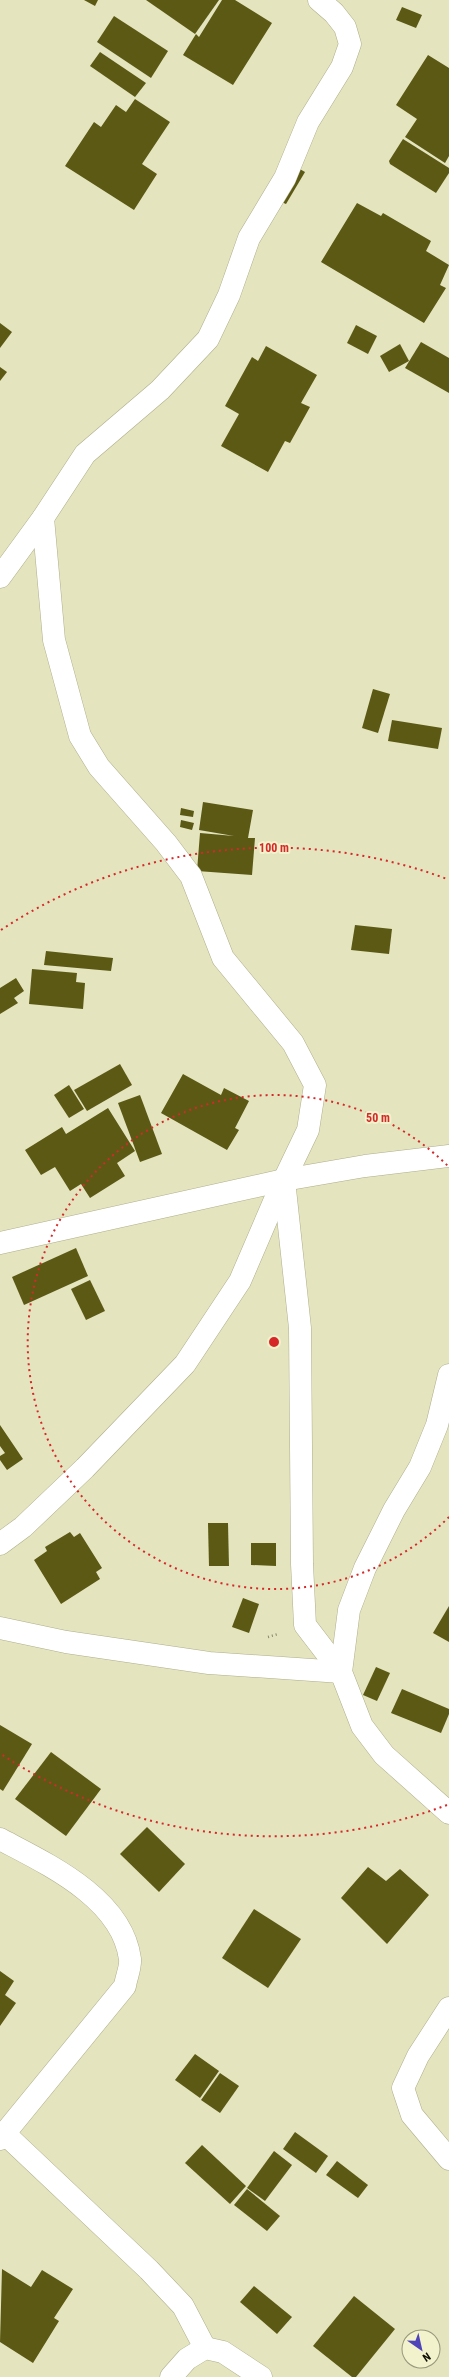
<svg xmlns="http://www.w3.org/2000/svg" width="449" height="2377" font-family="'Roboto Condensed',sans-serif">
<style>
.building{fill:#5b5914}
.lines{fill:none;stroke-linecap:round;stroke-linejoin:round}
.minor-casing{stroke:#aeae8a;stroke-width:23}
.path{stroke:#88886e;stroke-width:2.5;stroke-dasharray:1 3;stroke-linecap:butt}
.minor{stroke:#fff;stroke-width:22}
.ring{fill:none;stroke:#d62828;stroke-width:2;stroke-dasharray:2 4}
.centre{fill:#d62828;stroke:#f2f2cc;stroke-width:2}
.ring-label{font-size:12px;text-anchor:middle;font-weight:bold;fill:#d62828;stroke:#f2f2cc;stroke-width:4;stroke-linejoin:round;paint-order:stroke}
</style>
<rect width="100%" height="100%" fill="#e4e4bf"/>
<g class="building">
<polygon points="84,0 98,0 95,6"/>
<polygon points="146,0 219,0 195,34"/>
<polygon points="222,0 235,0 272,23 233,85 183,55 196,34 199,37"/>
<polygon points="402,7 422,15 416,28 396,20"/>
<polygon points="114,16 168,51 151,78 97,42"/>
<polygon points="100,52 146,83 135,97 90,66"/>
<polygon points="428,55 449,68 449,156 445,163 405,137 417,119 396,105"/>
<polygon points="135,99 170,122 142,164 157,174 134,210 65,166 94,122 101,127 116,105 126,112"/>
<polygon points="403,139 449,168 449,173 436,193 390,164 389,161"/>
<polygon points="298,168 305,172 286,204 279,201"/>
<polygon points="357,203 381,216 383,213 431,241 426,251 449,265 440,285 446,288 424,323 321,262"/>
<polygon points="0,323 12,332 0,348"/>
<polygon points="356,325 377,336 368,354 347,343"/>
<polygon points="421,342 449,358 449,393 405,368"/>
<polygon points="400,344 409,361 389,372 380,356"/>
<polygon points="266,346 317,375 301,403 310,407 290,443 285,441 268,472 221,446 239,414 225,406 252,357 258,361"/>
<polygon points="0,367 7,372 0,381"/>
<polygon points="373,689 390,694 378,733 362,728"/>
<polygon points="392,720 442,728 438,749 388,741"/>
<polygon points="203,802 253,810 248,838 255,838 252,875 197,871 200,833 234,836 199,830"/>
<polygon points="181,808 194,811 193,817 180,815"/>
<polygon points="181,820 194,823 192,830 180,827"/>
<polygon points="355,925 392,929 389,954 351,950"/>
<polygon points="46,951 113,958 111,971 44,965"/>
<polygon points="32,969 77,973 76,982 85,983 83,1009 29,1004"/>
<polygon points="16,978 24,991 14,998 18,1003 0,1014 0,988"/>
<polygon points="120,1064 132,1085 87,1111 74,1090"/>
<polygon points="183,1074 221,1095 224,1088 249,1101 235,1128 239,1130 227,1150 161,1113"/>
<polygon points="69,1085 84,1109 69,1118 54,1095"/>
<polygon points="140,1095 162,1154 140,1162 118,1103"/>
<polygon points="108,1108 135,1151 117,1163 125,1176 90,1198 81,1184 70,1191 55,1167 41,1175 25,1150 62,1127 66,1134"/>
<polygon points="76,1248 88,1276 24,1305 12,1277"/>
<polygon points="90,1280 105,1311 86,1320 71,1289"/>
<polygon points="0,1425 23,1459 7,1470 0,1460 0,1456 5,1453 0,1446"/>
<polygon points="208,1523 228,1523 229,1566 209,1566"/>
<polygon points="70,1532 74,1537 80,1533 102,1568 96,1572 100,1579 61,1604 34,1560 47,1551 45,1547"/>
<polygon points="251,1543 276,1543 276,1566 251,1565"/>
<polygon points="243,1598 259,1604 249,1633 232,1627"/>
<polygon points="449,1606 449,1642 433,1633"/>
<polygon points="376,1667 390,1673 377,1701 363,1695"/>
<polygon points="402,1689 449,1709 449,1714 441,1733 391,1713"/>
<polygon points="0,1725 32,1744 3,1791 0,1789"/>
<polygon points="51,1752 101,1789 66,1836 15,1799"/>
<polygon points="147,1827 185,1864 159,1892 120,1854"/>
<polygon points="368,1867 386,1881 400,1869 429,1895 387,1944 341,1898"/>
<polygon points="254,1909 301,1939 268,1988 222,1958"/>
<polygon points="0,1971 14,1981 5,1995 16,2003 0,2026"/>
<polygon points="195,2054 219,2071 200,2098 175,2080"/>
<polygon points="220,2073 239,2086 220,2113 201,2100"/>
<polygon points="295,2132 328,2156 316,2173 283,2149"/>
<polygon points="202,2145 246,2186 230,2204 185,2163"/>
<polygon points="274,2151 292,2165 265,2201 247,2188"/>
<polygon points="337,2161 368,2185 358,2198 326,2175"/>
<polygon points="247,2189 280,2216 267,2231 234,2205"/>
<polygon points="2,2269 31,2287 42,2270 73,2289 54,2318 59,2321 33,2363 0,2342"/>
<polygon points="254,2286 292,2317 277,2334 240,2302"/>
<polygon points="354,2296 395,2329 356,2377 352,2377 313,2346"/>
</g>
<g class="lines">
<g class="minor-casing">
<g id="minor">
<polyline points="43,518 54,640 80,736 99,767 166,843 191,876 223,958 293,1043 315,1085 308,1130 284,1180 300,1328 302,1564 305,1625 341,1672"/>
<polyline points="0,577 43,518 85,454 160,390 208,339 229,295 249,238 285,178 308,122 342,67 350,44 345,27 334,13 319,0"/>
<polyline points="0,1243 284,1180 365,1166 449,1156"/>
<polyline points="449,1375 437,1425 420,1467 394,1510 365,1568 349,1610 341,1672 362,1726 384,1755 449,1813"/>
<polyline points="0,1544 23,1527 85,1468 185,1364 240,1281 283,1181"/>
<polyline points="0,1628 66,1642 209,1663 341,1672"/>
<path d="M 0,1839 C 47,1864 122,1898 130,1959 C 131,1967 126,1978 125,1986 L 0,2139"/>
<polyline points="449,2008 418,2056 403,2088 412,2115 449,2159"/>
<polyline points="4,2133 149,2270 183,2306 205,2348"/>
<polyline points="171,2377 187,2359 205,2348 223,2352 261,2377"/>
</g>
</g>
<polyline class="path" points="268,1637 278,1634"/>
<use href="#minor" class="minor"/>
</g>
<g class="ring">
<path d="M449 1517A247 247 0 1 1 449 1167"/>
<path d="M447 1805A494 494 0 0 1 1 1754M1 930A494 494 0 0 1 447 879"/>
</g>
<circle cx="274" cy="1342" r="6" class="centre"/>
<g class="ring-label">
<text x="274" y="852">100 m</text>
<text x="378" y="1122">50 m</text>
</g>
<g transform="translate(421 2349) rotate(146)"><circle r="19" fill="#f2f2cc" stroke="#98987c"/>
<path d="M0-3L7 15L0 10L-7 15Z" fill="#4e43b9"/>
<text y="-6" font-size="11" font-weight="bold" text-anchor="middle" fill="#111105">N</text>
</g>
</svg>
